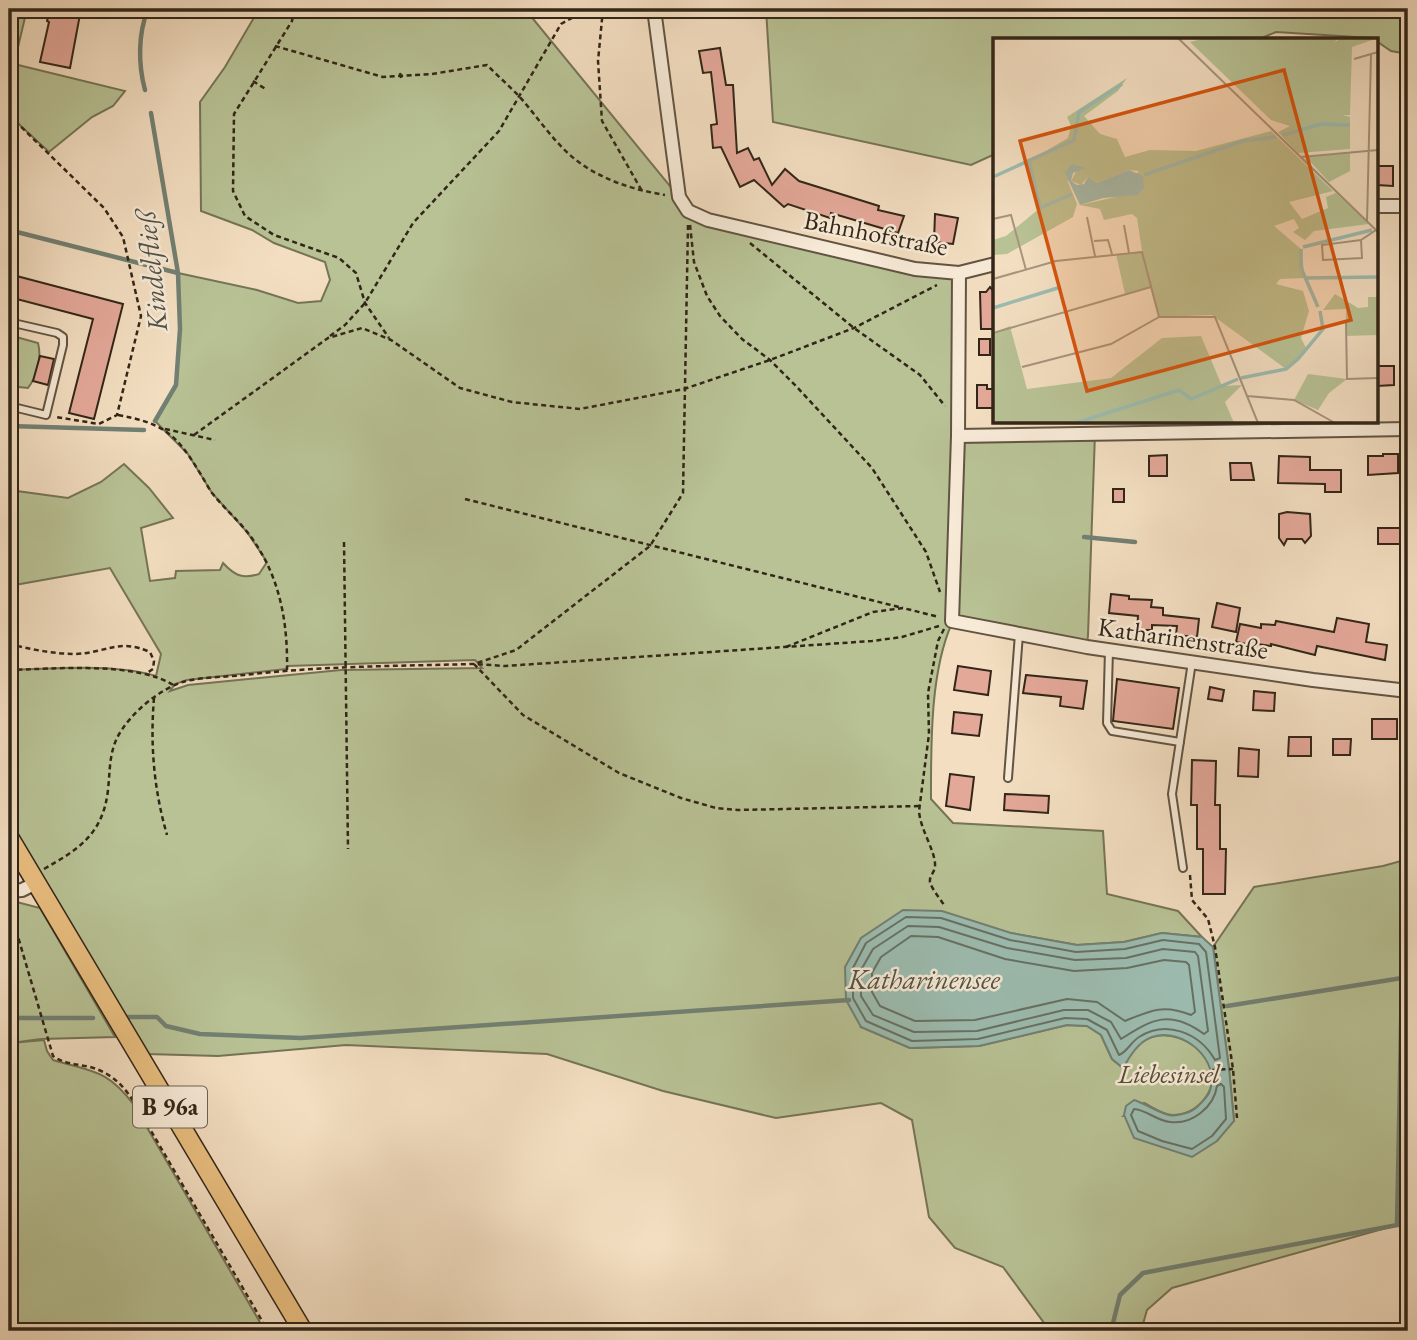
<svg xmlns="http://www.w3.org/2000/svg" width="1417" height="1340" font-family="'EB Garamond',serif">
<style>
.green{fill:#b8c295;stroke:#757456;stroke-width:2;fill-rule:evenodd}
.water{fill:#9cbcb0;stroke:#728073;stroke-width:2}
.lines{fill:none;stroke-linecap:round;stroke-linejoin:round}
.shore{stroke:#677164;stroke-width:2}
.stream{stroke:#728073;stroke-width:4.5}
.building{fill:#e4a899;stroke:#322618;stroke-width:2}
.lane-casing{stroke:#625442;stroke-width:10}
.street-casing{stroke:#625442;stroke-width:16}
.primary-casing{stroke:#322618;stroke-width:21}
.path{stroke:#322618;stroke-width:2.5;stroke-dasharray:5 3.5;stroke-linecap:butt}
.lane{stroke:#f7ead7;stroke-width:6}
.street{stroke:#f7ead7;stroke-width:12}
.primary{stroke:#eabf80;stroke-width:18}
.labels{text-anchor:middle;stroke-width:5;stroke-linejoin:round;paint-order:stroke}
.shield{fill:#f7ead7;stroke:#6d6151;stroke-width:2}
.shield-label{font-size:24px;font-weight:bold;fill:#322618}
.street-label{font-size:26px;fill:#322618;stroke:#f7ead7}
.park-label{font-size:26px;font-style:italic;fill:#544d37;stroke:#f7ead7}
.water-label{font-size:28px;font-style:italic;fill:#525346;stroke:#f7ead7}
.inset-river{fill:none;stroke:#9cbcb0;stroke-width:3.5}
.inset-road{fill:none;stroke:#a6947d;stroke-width:2}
.view{fill:#d6540d;fill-opacity:0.15;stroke:#d6540d;stroke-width:3.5}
.inset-edge{fill:none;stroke:#322618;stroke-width:3.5}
</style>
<rect width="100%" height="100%" fill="#f3dec1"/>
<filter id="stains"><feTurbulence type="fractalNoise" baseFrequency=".00286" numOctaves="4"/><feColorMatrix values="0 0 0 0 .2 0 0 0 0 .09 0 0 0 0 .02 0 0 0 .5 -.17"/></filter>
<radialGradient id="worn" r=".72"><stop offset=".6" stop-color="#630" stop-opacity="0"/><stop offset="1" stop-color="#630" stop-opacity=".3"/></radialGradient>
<g class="green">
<polygon points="9,9 27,9 14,64 125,91 113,106 92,117 49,152 9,115"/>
<path d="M 259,9 L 525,9 L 679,197 L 688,211 L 959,273 L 959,436 L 1095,433 L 1088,635 L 1087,646 L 952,623 C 930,672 931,745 931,799 L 953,823 L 1103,831 L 1107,894 L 1178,911 L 1202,937 L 1162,933 L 1124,942 L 1077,945 L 1011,933 L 861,1027 L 910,1048 L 979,1046 L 1067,1025 L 1087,1026 L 1101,1035 L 1112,1059 L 1123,1068 C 1127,1060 1132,1051 1138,1045 C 1161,1024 1200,1040 1210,1067 C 1219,1091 1197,1114 1174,1115 C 1164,1116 1152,1107 1144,1103 L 1124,1116 L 1234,1121 L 1229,1069 L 1213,947 L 1254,887 L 1383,866 L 1408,859 L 1408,975 L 1402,979 L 1397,1225 L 1172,1288 L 1147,1310 L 1141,1331 L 1050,1331 L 1003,1267 L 955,1248 L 929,1217 L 912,1120 L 881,1103 L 776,1118 L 663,1091 L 547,1054 L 346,1045 L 218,1056 L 147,1054 L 9,831 L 9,670 C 52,669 115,663 156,676 L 161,654 L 110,568 L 9,586 L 9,490 L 68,498 L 101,482 L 124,464 L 149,488 L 173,518 L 141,528 L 150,581 L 175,578 L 176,571 L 220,570 L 223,563 C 235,576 243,579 259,574 L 267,562 L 247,532 L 212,493 L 188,454 L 155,421 L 176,384 L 180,329 L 178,273 L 257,290 L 298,303 L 321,301 L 330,280 L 325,262 L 274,243 L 252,230 L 201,211 L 200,102 L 225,67 ZM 475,660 L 482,668 L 341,670 L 188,685 L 170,691 L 175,684 L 187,680 L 286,669 L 288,666 Z"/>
<polygon points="766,9 1408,9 1408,54 1391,51 1372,38 1276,32 1257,40 995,40 995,154 971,165 773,122"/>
<path d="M 9,335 L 38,343 C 42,358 37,376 28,388 L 9,386 Z"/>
<path d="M 9,900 L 40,908 L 115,1037 L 41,1039 L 11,1043 L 44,1040 L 47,1051 L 53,1060 C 93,1072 107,1069 134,1105 L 265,1331 L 9,1331 Z"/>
</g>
<path class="water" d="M 903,910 L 942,911 L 1011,933 L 1077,945 L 1124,942 L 1162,933 L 1202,937 L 1213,947 L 1229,1069 L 1234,1121 L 1217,1141 L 1192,1157 L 1134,1138 L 1124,1115 L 1126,1106 L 1134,1100 C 1146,1104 1157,1112 1169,1115 C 1178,1117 1193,1112 1199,1105 C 1202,1102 1207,1097 1209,1093 C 1223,1061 1182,1026 1152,1037 C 1138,1042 1130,1056 1123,1068 L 1112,1059 L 1101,1035 L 1087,1026 L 1067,1025 L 979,1046 L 910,1048 L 861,1027 L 846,1000 L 845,967 L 861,938 Z"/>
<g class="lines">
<g class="shore">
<path d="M 906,917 L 941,918 L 1010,940 L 1076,952 L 1125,949 L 1163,940 L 1199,944 L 1206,952 L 1220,1058 L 1215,1060 C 1199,1032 1166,1020 1139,1037 C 1131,1042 1127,1052 1119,1055 L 1107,1030 L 1087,1019 L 1065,1018 L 978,1039 L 912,1041 L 866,1021 L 853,998 L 853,968 L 866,943 Z"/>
<path d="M 908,926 L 939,927 L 1007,948 L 1075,960 L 1126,958 L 1163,949 L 1195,952 L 1198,956 L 1208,1031 L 1204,1034 C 1170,1009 1152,1019 1121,1039 L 1111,1022 L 1088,1010 L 1064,1010 L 977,1031 L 914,1032 L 873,1015 L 861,996 L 861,970 L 873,949 Z"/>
<path d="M 911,936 L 938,937 L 1005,959 L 1074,971 L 1127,968 L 1164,960 L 1186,962 L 1189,965 L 1195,1012 L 1191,1015 C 1164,1004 1151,1010 1125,1021 L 1097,1002 L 1067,999 L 975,1020 L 915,1021 L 880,1006 L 872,992 L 872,973 L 881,957 Z"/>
<path d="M 1221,1084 L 1224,1087 L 1226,1119 L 1212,1136 L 1192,1149 L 1162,1141 L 1138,1131 L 1131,1115 L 1134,1109 C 1147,1110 1157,1121 1170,1122 C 1192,1125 1214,1107 1217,1086 Z"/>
</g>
<g class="stream">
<path d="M 145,90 C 138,64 138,34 148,9"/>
<polyline points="151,113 178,273 180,329 176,385 155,421"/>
<polyline points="9,230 178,273"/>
<polyline points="9,426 144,430"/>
<polyline points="1084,537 1135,542"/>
<polyline points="1406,556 1408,556"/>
<polyline points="1227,1006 1402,978 1397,1225"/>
<polyline points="127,1017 157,1017 166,1026 200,1034 301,1038 849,1000"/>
<polyline points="9,1018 93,1018"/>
<polyline points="1111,1331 1120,1295 1143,1273 1408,1223"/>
</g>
</g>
<g class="building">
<polygon points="50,9 81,9 70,68 40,62 49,22 47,21"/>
<polygon points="720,48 726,85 733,85 737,153 748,148 754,160 759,158 772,185 785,169 799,181 879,206 878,210 904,216 898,233 831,213 830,218 788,204 784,207 754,180 740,187 721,147 713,148 711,125 717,124 711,72 703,73 699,51"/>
<polygon points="1378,166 1393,166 1393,186 1377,185"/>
<polygon points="935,214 958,218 953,244 934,242"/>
<polygon points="9,274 123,304 94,419 69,413 93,319 9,297"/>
<polygon points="990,287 995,293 995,329 981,329 980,292 986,292"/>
<rect x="979" y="339" width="11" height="16"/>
<polygon points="40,356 54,359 48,385 33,381"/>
<polygon points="1377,366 1394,366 1394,385 1377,386"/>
<polygon points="977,385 987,385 987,389 994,389 994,408 977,408"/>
<polygon points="1383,454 1398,454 1398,473 1368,475 1368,456 1383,456"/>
<polygon points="1167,455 1167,476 1149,476 1149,456"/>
<polygon points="1279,456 1310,457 1310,470 1341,470 1341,492 1325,492 1325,484 1278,483"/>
<polygon points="1230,463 1251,463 1254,480 1231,480"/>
<rect x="1113" y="489" width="11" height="13"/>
<polygon points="1287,512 1310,514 1311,536 1305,543 1302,539 1287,539 1284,545 1279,538 1279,514"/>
<rect x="1378" y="528" width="25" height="16"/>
<polygon points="1111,594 1129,596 1129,599 1152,600 1151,607 1163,608 1163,615 1199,619 1197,637 1176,635 1177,626 1152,625 1152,630 1137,630 1138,616 1109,613"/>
<polygon points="1217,603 1240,608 1236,632 1212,627"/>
<polygon points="1337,618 1369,624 1366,642 1387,645 1385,660 1317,646 1315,655 1271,644 1271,646 1258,644 1257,646 1236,642 1240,624 1261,628 1261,624 1275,625 1276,621 1334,632"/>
<polygon points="958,666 991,671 988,695 954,690"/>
<polygon points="1026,675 1087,681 1083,709 1060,706 1061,697 1023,693"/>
<polygon points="1117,679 1179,688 1173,729 1113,721"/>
<polygon points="1210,687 1224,690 1222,701 1208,699"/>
<polygon points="1254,691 1275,693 1274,711 1253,710"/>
<polygon points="954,712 982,715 979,736 952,733"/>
<rect x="1372" y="719" width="25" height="20"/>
<polygon points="1289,737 1311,737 1311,756 1288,756"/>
<polygon points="1333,739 1351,739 1350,755 1333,755"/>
<polygon points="1239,748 1259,750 1258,777 1238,776"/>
<polygon points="1192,760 1216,761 1215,805 1220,805 1220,849 1226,849 1225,894 1203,894 1203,849 1197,849 1197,805 1191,805"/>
<polygon points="950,774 974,777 970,810 946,806"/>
<polygon points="1005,794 1049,796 1048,813 1004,810"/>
</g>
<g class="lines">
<g class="lane-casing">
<g id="lane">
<polyline points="9,322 57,333 63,337 63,345 46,415 9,406"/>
<polyline points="1109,650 1107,723 1112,731 1180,742"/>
<polyline points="1008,778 1019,634"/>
<polyline points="1183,868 1172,794 1192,662"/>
<polyline points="139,1118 165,1102"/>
</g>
</g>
<g class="street-casing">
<g id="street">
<polyline points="654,9 679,197 688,211 708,220 915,269 959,273 958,436 952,621 1087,647 1313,680 1408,691"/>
<polyline points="1377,206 1408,206"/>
<polyline points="959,273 995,264"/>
<polyline points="958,436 1408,429"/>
<polyline points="9,891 22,890 36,883"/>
</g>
</g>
<g class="primary-casing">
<polyline id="primary" points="9,837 303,1331"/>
</g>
<g class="path">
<polyline points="294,9 292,21 234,114 233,191 245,216 274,235 339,258 356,273 365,303 389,338"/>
<polyline points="603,9 598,61 602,121 642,191"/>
<path d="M 275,46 L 383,77 L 432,74 L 487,65 C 497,75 508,85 518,95 C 538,117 555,145 580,163 C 605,181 635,190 665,195"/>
<polyline points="400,73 402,81"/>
<polyline points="253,81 267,90"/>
<polyline points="9,115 104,208 123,237 141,316 117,415 99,424 56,417"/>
<polyline points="688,225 683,493 650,546 516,650 474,664 523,715 619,773 681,798 716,808 738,810 921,806"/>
<polyline points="690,225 694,262 707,296 720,316 742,339 770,360 796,386 872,468 926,552 940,592"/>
<polyline points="750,243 854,328 920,375 945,406"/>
<polyline points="330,336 345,325 365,303 413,223 499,131 561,24 588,9"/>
<path d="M 118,415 C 161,423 175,432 198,470 C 203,477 207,486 212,493 C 223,507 237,519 248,533 C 279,573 288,620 287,670"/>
<polyline points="165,429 215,440"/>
<polyline points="194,435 328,338 362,328 391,340 460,388 512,402 580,409 684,389 770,360 854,328 937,285"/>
<polyline points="465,499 903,608"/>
<polyline points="344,542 348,849"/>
<path d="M 944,629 L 938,641 L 928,693 L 929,734 L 919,811 C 920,829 936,852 935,866 C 935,872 929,876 930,882 C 932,890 941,899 945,907"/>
<path d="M 9,644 C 30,649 53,654 75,654 C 107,653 117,638 150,652 L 154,661 L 153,669 L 147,673"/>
<polyline points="786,647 873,612 903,608 939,617"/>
<path d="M 9,670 C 54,669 137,661 175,686"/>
<path d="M 154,698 C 150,745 154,790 167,835"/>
<path d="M 44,869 C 79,849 103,834 108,790 C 110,772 109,755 117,738 C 129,714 160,688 186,681 C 204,677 225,677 244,675 C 320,666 397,666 474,664 L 505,666 L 872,641 L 902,637 L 939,626"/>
<polyline points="1190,875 1192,900 1208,919 1215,947 1233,1069 1237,1118"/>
<path d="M 9,906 L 53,1056 C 64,1064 77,1064 90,1067 C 113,1073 127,1089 138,1109"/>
<polyline points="1212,1070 1233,1069"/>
<polyline points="147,1124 268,1331"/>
</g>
<use href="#lane" class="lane"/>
<use href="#street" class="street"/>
<use href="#primary" class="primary"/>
</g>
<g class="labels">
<rect class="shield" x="133" y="1086.5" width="74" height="41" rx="5"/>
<g class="shield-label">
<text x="170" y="1115">B 96a</text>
</g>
<g class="street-label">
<text transform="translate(876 233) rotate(11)" y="9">Bahnhofstraße</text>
<text transform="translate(1183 638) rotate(8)" y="9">Katharinenstraße</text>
</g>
<g class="park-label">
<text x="1169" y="1083">Liebesinsel</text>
</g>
<g class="water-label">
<text transform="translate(151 271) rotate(-96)" y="10">Kindelfließ</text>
<text x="924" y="989">Katharinensee</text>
</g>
</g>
<g transform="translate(993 38)">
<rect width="385" height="385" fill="#f3dec1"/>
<path d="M 213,0 L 345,0 L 341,5 L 348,0 L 385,0 L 359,9 L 357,77 L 350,77 L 357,79 L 357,111 L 305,115 L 285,94 L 297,88 L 278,82 L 197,4 ZM 134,40 L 125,53 L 91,78 L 107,96 L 124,101 L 132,119 L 157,112 L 203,113 L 278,93 L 340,153 L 296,164 L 309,181 L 335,170 L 333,159 L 343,155 L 376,186 L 321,193 L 312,202 L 300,194 L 306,190 L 301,181 L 281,188 L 308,211 L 312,240 L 287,241 L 283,246 L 310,253 L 316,273 L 308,300 L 314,312 L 293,331 L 219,277 L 166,279 L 157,249 L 132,256 L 123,216 L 149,213 L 144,180 L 139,176 L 111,182 L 107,171 L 87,167 L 123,159 L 146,133 L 136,132 L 104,145 L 95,139 L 88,147 L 78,143 L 84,132 L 78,126 L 75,144 L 84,166 L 80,179 L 14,216 L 0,217 L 0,202 L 13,198 L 47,170 L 36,123 L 75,100 L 78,88 L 74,79 ZM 357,115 L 357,133 L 336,144 L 313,119 ZM 342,256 L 365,270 L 375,269 L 375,259 L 385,259 L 385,297 L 353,298 L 353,271 L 330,272 ZM 17,288 L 34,351 L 118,340 L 169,300 L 208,298 L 229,348 L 249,347 L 232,364 L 241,385 L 0,385 L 0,295 ZM 315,336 L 354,341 L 336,355 L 325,372 L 301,362 Z" fill="#b8c295"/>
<path d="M 78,126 L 93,130 L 80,135 L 78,143 L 84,147 L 91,146 L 95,139 L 104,145 L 136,132 L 150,138 L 151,150 L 144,157 L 110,160 L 87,167 L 72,135 Z" fill="#9cbcb0"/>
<path class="inset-river" d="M 290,97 L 328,86 L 357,87M 36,123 L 47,170 L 79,156M 151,137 L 250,103 L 283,99M 0,139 L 81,102 L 86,74 L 129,46M 310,209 L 379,192M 308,211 L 308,230 L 325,269M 312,240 L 385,239M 0,270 L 68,249M 248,340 L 293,331 L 305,321 L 330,291 L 327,273M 83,385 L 186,352 L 198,361 L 245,341"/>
<path class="inset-road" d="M 185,0 L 385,194M 361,21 L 385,14M 308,119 L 385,112M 94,179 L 102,218M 0,181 L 18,177 L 33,232M 374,184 L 378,16M 131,187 L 136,215M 368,202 L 369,220 L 330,222 L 329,207 L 368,202 L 383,192M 101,203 L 115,202 L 119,216M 0,241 L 63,223 L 149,214 L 166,279 L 222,279 L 265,385M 353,284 L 354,341 L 385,340M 0,295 L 158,249M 29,329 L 118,306 L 166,279M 254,358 L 301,362 L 342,385"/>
<path class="view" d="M 291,32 L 358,282 L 94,353 L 27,103 Z"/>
<rect width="385" height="385" class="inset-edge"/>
</g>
<rect width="1417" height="1340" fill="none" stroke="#f3dec1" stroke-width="35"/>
<rect x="10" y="10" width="1396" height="1319" fill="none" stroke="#322618" stroke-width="3.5"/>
<rect x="18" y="18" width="1382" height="1305" fill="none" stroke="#322618" stroke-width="2"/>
<rect width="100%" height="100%" filter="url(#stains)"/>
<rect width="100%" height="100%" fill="url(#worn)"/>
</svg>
